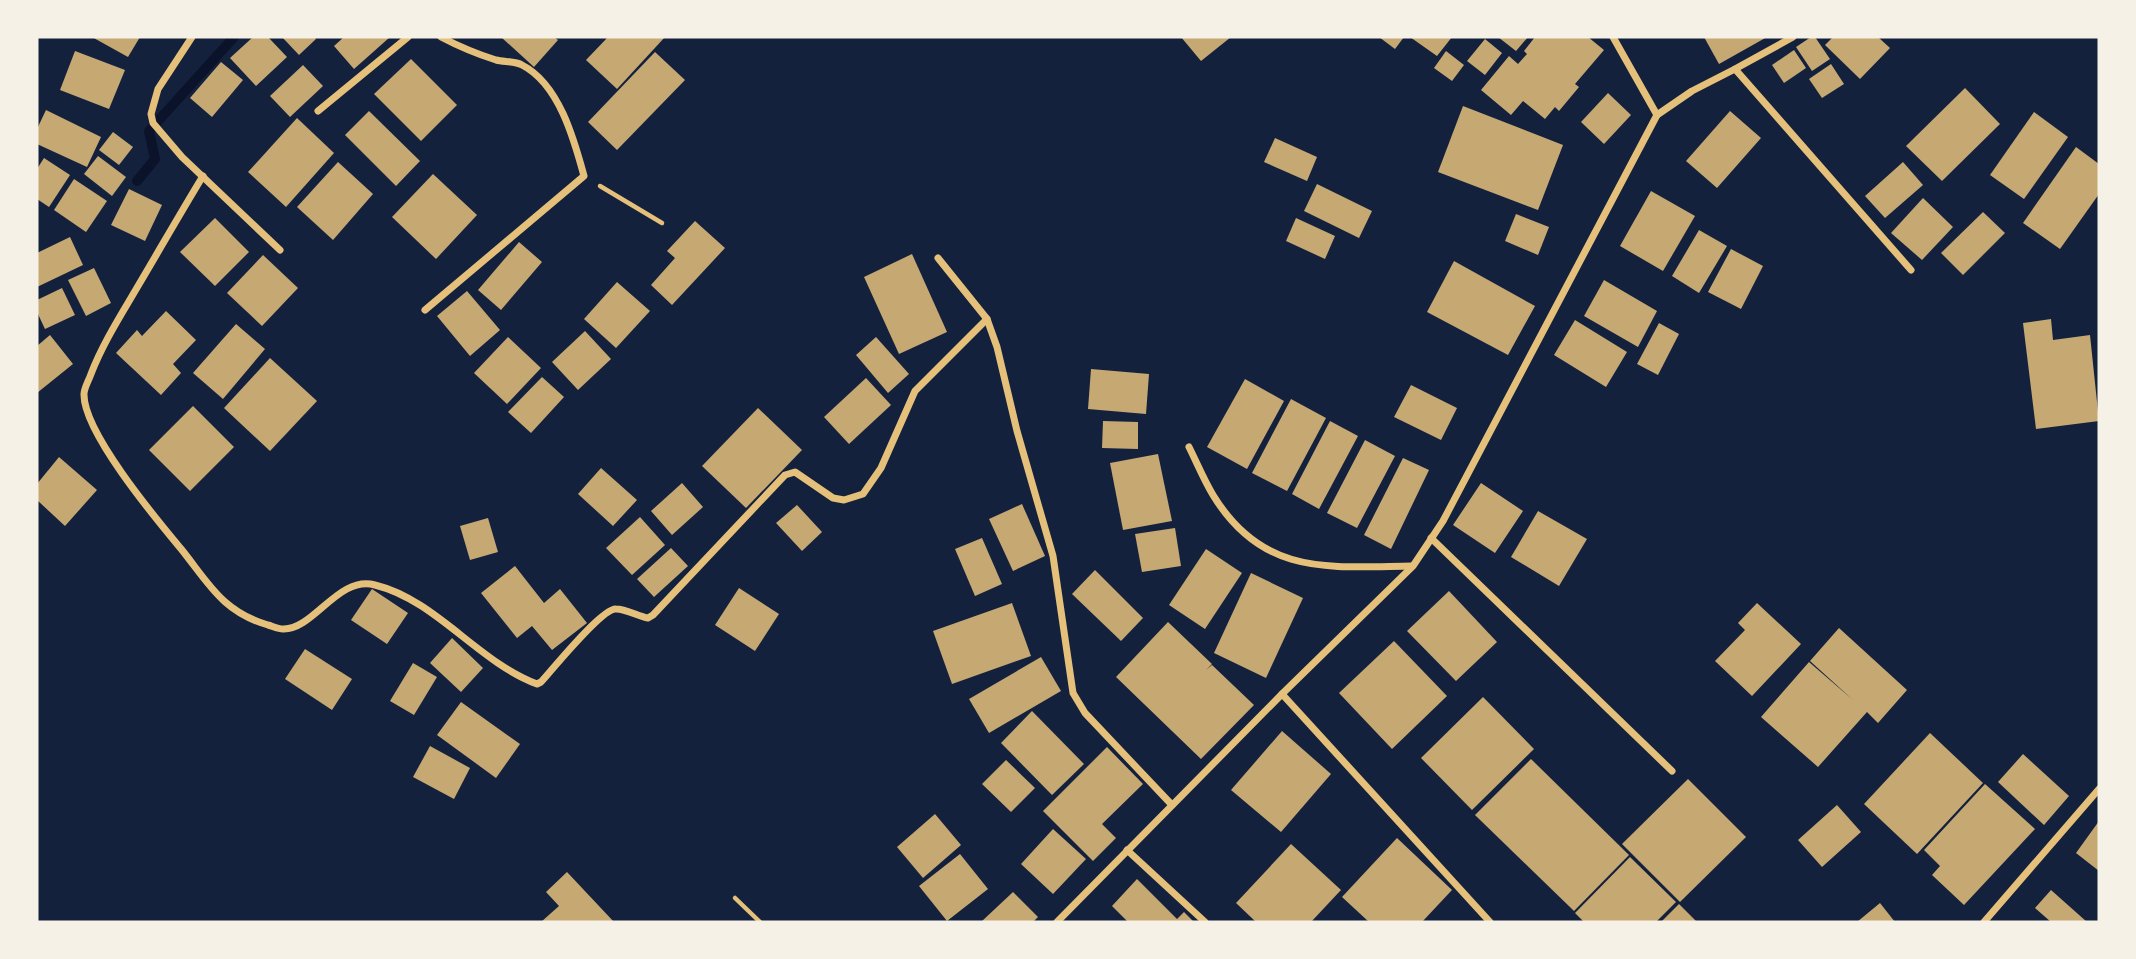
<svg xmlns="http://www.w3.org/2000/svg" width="2136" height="959" font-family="Overpass,sans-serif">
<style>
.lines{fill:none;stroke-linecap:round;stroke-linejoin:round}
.stream{stroke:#0b132b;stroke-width:10}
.building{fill:#c6a872}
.path{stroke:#e5c07b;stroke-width:4.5}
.minor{stroke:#e5c07b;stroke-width:7}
</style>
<rect width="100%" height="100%" fill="#14213d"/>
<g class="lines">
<polyline class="stream" points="137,181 155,159 149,131 234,37"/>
</g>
<g class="building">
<polygon points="92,37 140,37 128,57"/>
<polygon points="253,37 268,37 287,57 256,86 230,58"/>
<polygon points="282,37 314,37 316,39 299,55"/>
<polygon points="344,37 390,37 354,69 334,46"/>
<polygon points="501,37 554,37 558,40 534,67"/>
<polygon points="608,37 665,37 617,89 586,60"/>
<polygon points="1181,37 1231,37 1201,61"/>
<polygon points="1379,37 1404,37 1395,49"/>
<polygon points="1410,37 1452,37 1437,56"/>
<polygon points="1498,37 1528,37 1516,51"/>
<polygon points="1535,37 1588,37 1604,50 1575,84 1579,87 1559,111 1555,107 1545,119 1523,101 1511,115 1481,90 1509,56 1518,64 1527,54 1524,51"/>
<polygon points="1704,37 1767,37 1719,64"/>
<polygon points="1811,37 1815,37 1830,59 1812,71 1796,47"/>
<polygon points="1833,37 1878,37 1890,48 1860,79 1825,45"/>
<polygon points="1485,39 1502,53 1485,75 1467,61"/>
<polygon points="1794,50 1806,68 1784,83 1772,65"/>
<polygon points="75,51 125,70 109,109 60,90"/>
<polygon points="1446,51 1464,65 1452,81 1434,68"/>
<polygon points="655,52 685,80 617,150 588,122"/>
<polygon points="411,59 457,105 421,141 374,94"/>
<polygon points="221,62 243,80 212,117 190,98"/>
<polygon points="1831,64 1844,84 1822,98 1809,79"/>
<polygon points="303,65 323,86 290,117 270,96"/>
<polygon points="1965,88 2000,124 1942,181 1906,146"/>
<polygon points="1608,93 1631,115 1604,144 1581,122"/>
<polygon points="1463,106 1563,145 1538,210 1438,172"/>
<polygon points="46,110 101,137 87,167 37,144 37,129"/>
<polygon points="369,111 420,161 396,186 345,135"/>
<polygon points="1730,111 1761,138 1717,188 1686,161"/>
<polygon points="2034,112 2068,137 2024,199 1990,175"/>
<polygon points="297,118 334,153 286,207 248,172"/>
<polygon points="113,132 133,147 119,165 99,150"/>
<polygon points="1275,138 1317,157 1307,181 1264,162"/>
<polygon points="2076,147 2099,164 2099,194 2060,249 2023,223"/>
<polygon points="98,156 126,177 112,196 84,174"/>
<polygon points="44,158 70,175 49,207 37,199 37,169"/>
<polygon points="338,162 373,194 333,240 297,207"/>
<polygon points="1903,162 1923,185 1885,218 1865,196"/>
<polygon points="433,174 477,215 436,259 392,217"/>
<polygon points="74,179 107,201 86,232 54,210"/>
<polygon points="1317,184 1372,211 1359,238 1304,211"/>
<polygon points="129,189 162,205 145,241 111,225"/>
<polygon points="1651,191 1695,216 1663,271 1620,246"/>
<polygon points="1923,198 1953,227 1922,260 1891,233"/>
<polygon points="1983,212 2005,233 1963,275 1941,253"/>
<polygon points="1516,214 1549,227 1538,255 1505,241"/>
<polygon points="215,218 249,252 215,286 180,252"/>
<polygon points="1296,218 1335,236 1325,259 1286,241"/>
<polygon points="695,221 725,248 672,305 651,285 675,258 667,251"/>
<polygon points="1699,230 1727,246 1699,293 1672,276"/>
<polygon points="70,237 83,265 37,287 37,253"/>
<polygon points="519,242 542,262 501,310 478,290"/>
<polygon points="1731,249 1763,266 1741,309 1708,292"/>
<polygon points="912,254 947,332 899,354 864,277"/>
<polygon points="263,255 298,288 262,326 227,293"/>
<polygon points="1454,261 1535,306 1508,355 1427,312"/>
<polygon points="94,268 111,303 86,316 68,280"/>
<polygon points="1604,280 1657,311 1638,347 1584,316"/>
<polygon points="617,282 650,311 616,348 584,319"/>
<polygon points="62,288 75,315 45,329 37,312 37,300"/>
<polygon points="467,291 500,330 470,356 437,316"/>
<polygon points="166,311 196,340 173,364 181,373 161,395 116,353 137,330 142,336"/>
<polygon points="2051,319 2053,340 2090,335 2099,421 2036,429 2023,323"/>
<polygon points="1575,320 1627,352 1606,387 1554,355"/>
<polygon points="1659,323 1679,334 1658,375 1637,364"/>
<polygon points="236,324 265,349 223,399 193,373"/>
<polygon points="585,331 611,359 578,390 552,362"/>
<polygon points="50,335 73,364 37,393 37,346"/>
<polygon points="508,337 541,368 507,404 474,373"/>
<polygon points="876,337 909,374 888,393 856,355"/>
<polygon points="270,358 317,401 270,451 224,408"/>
<polygon points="1091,369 1149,374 1146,414 1088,409"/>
<polygon points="542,377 564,397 531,433 508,412"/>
<polygon points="866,378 891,405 849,444 824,417"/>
<polygon points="1245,379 1284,401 1247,469 1207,447"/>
<polygon points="1411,385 1457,408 1441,440 1394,417"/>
<polygon points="1291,399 1326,418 1287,491 1252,473"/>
<polygon points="193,406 234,447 190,491 149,450"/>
<polygon points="758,408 802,450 746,508 702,466"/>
<polygon points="1103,421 1138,422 1138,449 1102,448"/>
<polygon points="1330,421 1358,436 1319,509 1292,494"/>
<polygon points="1365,440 1395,456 1357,528 1327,513"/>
<polygon points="1158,454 1172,521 1123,530 1110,463"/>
<polygon points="59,457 97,490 65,526 37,500 37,484"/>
<polygon points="1403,458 1429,470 1391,549 1364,535"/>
<polygon points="601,468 637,500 613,526 578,494"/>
<polygon points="682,483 703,507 672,535 651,511"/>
<polygon points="1481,483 1523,511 1495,553 1453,525"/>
<polygon points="1022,504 1045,556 1013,571 989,519"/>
<polygon points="797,505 822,532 802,551 776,523"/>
<polygon points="1538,511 1587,539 1559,586 1511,557"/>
<polygon points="640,517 665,545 632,575 606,548"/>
<polygon points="488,518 498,552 470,560 460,526"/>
<polygon points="1175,528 1181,566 1142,572 1135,534"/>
<polygon points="982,538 1002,584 975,596 955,549"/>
<polygon points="671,548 688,566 654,597 637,579"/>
<polygon points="1206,549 1242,573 1205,629 1169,605"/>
<polygon points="515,566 544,603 560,589 587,623 552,650 532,626 517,638 481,593"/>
<polygon points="1095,570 1143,618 1121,641 1072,594"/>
<polygon points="1251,573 1303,598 1266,678 1214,653"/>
<polygon points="739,588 779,614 755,651 715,625"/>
<polygon points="372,589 408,613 387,644 351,620"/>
<polygon points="1449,591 1497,642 1456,681 1407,631"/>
<polygon points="1012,603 1031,656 952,684 933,631"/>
<polygon points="1757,603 1801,644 1752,696 1715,661 1745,630 1738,623"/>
<polygon points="1168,622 1212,664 1206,670 1212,665 1254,705 1201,759 1116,677"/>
<polygon points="1839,628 1907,690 1878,723 1867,712 1818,767 1761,717 1809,662 1853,700 1810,661"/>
<polygon points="452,638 483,668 461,692 430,663"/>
<polygon points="1394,641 1447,696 1392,749 1339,693"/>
<polygon points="305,649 352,679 332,710 285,679"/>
<polygon points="1041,657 1061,691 989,733 969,699"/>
<polygon points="413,663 437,677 414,715 390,701"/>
<polygon points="1483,697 1534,749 1472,810 1421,758"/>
<polygon points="461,702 520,744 496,778 437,735"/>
<polygon points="1032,711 1084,764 1052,795 1001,743"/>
<polygon points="1282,731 1331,774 1281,832 1231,790"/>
<polygon points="1930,733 1983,783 1917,854 1864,804"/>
<polygon points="430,746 470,768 454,799 413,777"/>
<polygon points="1107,747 1143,784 1102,824 1116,838 1093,861 1043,811"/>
<polygon points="2023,754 2069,796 2044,825 1998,782"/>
<polygon points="1531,759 1629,855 1574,911 1475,815"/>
<polygon points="1006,760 1035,788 1011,812 982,784"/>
<polygon points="1688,779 1746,837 1680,902 1622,844"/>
<polygon points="1985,784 2035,829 1964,905 1932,875 1940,866 1924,850"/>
<polygon points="1837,805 1861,832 1822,867 1798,840"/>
<polygon points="935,814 961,845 923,878 897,847"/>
<polygon points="2099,821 2099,871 2076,853"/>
<polygon points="1053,829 1086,859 1053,894 1021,864"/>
<polygon points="1397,838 1452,890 1422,922 1369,922 1342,897"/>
<polygon points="1291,844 1341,890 1311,922 1256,922 1236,903"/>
<polygon points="960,854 988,889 947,921 919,886"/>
<polygon points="1630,857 1676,902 1656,922 1584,922 1575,913"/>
<polygon points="567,872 614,922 541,922 559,906 546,892"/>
<polygon points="1137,879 1177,919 1184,912 1194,922 1128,922 1112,906"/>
<polygon points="2051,890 2087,922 2051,922 2035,908"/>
<polygon points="1013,892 1038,917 1033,922 981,922"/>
<polygon points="1880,903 1895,922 1857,922"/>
<polygon points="1679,904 1697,922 1661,922"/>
</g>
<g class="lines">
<g class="path">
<polyline points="600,186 662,223"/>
<polyline points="735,898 760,922"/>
</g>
<g class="minor">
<polyline points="192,37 158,89 151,114 153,123 182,157 280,250"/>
<polyline points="1735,69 1793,37"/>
<polyline points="318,111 408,37"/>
<polyline points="1657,115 1692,91 1735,69 1911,270"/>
<path d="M 203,176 C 181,212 160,249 138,286 C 121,315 103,343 91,374 C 89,380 84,388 84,394 C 83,432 157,520 182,550 C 209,584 223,612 268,625 C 272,626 278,629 283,629 C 314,630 338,575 375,585 C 436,600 478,662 537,684 L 541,682 C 552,670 602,608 616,609 C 626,609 638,616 648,618 L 653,615 L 785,475 L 795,472 L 833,498 L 844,500 L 863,494 L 881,468 L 915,391 L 987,319"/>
<polyline points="938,258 987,319 997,347 1017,431 1053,556 1073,693 1085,713 1172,805"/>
<path d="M 425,310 L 584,176 C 574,139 559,84 522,65 C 515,61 504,62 496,60 C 477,54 458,46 441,37"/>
<path d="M 1189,447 C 1197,463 1204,480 1213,495 C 1263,577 1330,567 1412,566"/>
<polyline points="1431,538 1672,771"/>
<polyline points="1282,694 1490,922"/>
<polyline points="1127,850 1205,922"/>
<polyline points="1057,922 1282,694 1413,566 1443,521 1657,115 1613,37"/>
<polyline points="1984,922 2099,789"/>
</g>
</g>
<rect width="2136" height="959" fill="none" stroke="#f6f1e7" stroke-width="77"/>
</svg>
